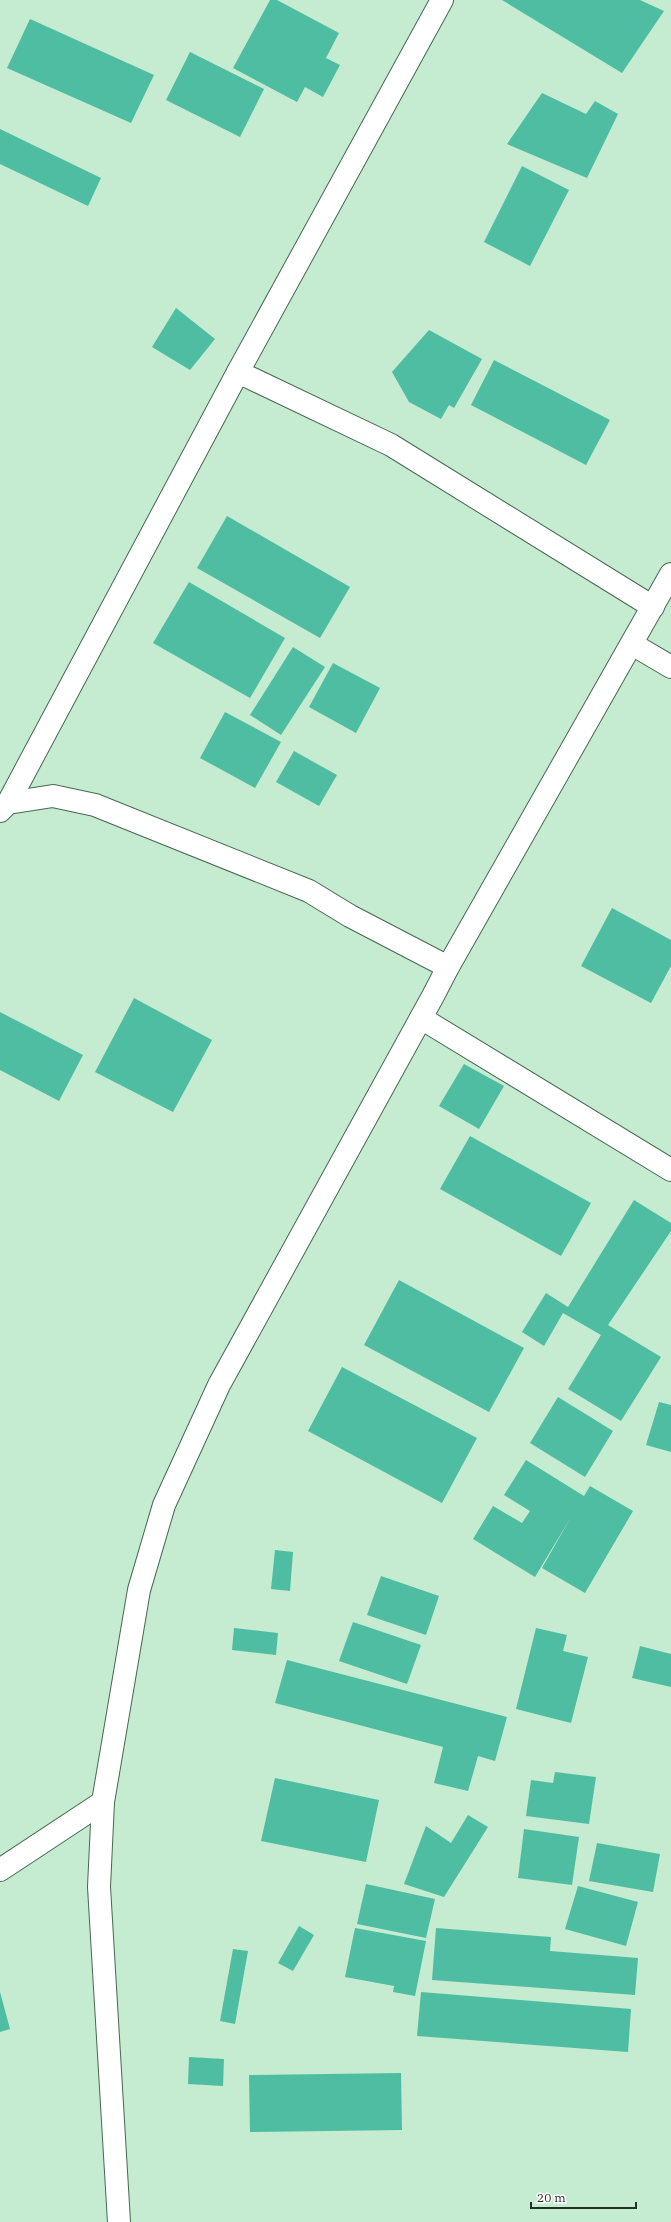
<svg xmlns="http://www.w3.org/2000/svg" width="671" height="2222" font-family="'IBM Plex Serif',serif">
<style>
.building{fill:#4fbda2}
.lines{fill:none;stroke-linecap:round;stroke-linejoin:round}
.street-casing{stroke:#476851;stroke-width:24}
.secondary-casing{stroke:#476851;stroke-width:24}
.street{stroke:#fff;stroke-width:22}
.secondary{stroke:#fff;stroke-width:22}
</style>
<rect width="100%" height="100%" fill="#c5ebd0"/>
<g class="building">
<polygon points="270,0 277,0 339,33 326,58 340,65 323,97 305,87 297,102 233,68"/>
<polygon points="502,0 640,0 664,11 622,73"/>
<polygon points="30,19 154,75 131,123 7,68"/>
<polygon points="190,52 264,89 240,137 166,100"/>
<polygon points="542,93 586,114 595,101 618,114 587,178 507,144"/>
<polygon points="0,129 101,178 88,206 0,164"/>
<polygon points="522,166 569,190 530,266 484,242"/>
<polygon points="176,308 215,339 190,370 152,347"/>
<polygon points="429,330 482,359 454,408 449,405 441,419 409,402 392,372"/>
<polygon points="494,360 610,420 586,465 471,405"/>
<polygon points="227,516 350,587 320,638 197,568"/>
<polygon points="189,582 285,638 250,698 153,643"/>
<polygon points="293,647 325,667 281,735 250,715"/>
<polygon points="333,663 380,688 356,733 309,707"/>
<polygon points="225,712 281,742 255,788 200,758"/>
<polygon points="294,751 337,775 319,806 276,782"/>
<polygon points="612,908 671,940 671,966 651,1003 581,966"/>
<polygon points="134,998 212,1040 173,1112 95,1072"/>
<polygon points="0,1012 83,1055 59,1101 0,1070"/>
<polygon points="464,1064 504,1086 479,1129 439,1106"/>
<polygon points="470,1136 591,1203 561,1256 440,1189"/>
<polygon points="634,1200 671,1223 671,1231 608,1325 661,1357 621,1421 568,1389 601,1335 563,1313 544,1346 522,1332 546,1293 568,1307"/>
<polygon points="399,1280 524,1348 489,1412 364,1345"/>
<polygon points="342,1367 477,1438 442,1503 308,1431"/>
<polygon points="558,1397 613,1431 585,1477 530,1443"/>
<polygon points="659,1402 671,1405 671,1452 646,1445"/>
<polygon points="526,1460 584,1496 590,1486 633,1511 585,1593 542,1568 571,1517 535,1577 473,1539 493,1506 522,1523 530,1511 504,1495"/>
<polygon points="275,1550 293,1552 290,1591 271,1589"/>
<polygon points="381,1576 439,1596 426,1635 367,1615"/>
<polygon points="353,1622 421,1645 407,1684 339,1661"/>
<polygon points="234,1628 278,1633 276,1655 232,1650"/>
<polygon points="536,1628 567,1635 563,1651 588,1657 571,1723 516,1709"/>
<polygon points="640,1646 671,1654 671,1687 632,1678"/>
<polygon points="287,1660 507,1717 495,1761 478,1756 468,1791 434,1783 443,1747 275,1703"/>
<polygon points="555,1772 596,1777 589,1824 526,1816 531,1780 553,1783"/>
<polygon points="275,1778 379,1800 366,1862 261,1841"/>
<polygon points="468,1815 488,1827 444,1897 404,1884 426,1826 451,1843"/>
<polygon points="524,1829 579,1837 572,1885 518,1878"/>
<polygon points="597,1843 660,1854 653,1892 589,1881"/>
<polygon points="366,1884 435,1899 426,1938 357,1924"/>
<polygon points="578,1886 638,1902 626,1946 565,1929"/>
<polygon points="299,1926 314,1935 293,1971 278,1963"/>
<polygon points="355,1928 426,1941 415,1996 393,1992 394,1986 345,1977"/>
<polygon points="436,1928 551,1937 550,1951 638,1958 635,1995 432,1980"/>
<polygon points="233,1949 248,1951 235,2024 220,2021"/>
<polygon points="0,1992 10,2029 0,2032"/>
<polygon points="421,1992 631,2009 628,2052 417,2036"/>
<polygon points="189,2057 224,2059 223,2086 188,2084"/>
<polygon points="401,2073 402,2130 250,2132 249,2075"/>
</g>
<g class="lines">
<g class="street-casing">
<g id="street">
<polyline points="238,372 391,445 653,607"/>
<polyline points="632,644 671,667"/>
<polyline points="8,803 53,796 95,805 309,891 350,916 448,967"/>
<polyline points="0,811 8,803 238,372 442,0"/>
<polyline points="421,1018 671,1170"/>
<polyline points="0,1870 103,1802"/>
</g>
</g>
<g class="secondary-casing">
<polyline id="secondary" points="119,2222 99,1887 103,1802 139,1590 164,1505 219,1385 433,996 448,967 671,574"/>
</g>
<use href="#street" class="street"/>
<use href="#secondary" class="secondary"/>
</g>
<path d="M531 2202v6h105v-6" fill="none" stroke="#233127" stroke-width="2"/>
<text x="537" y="2202" font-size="12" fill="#233127" stroke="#ffffff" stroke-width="3" paint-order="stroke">20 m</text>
</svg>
